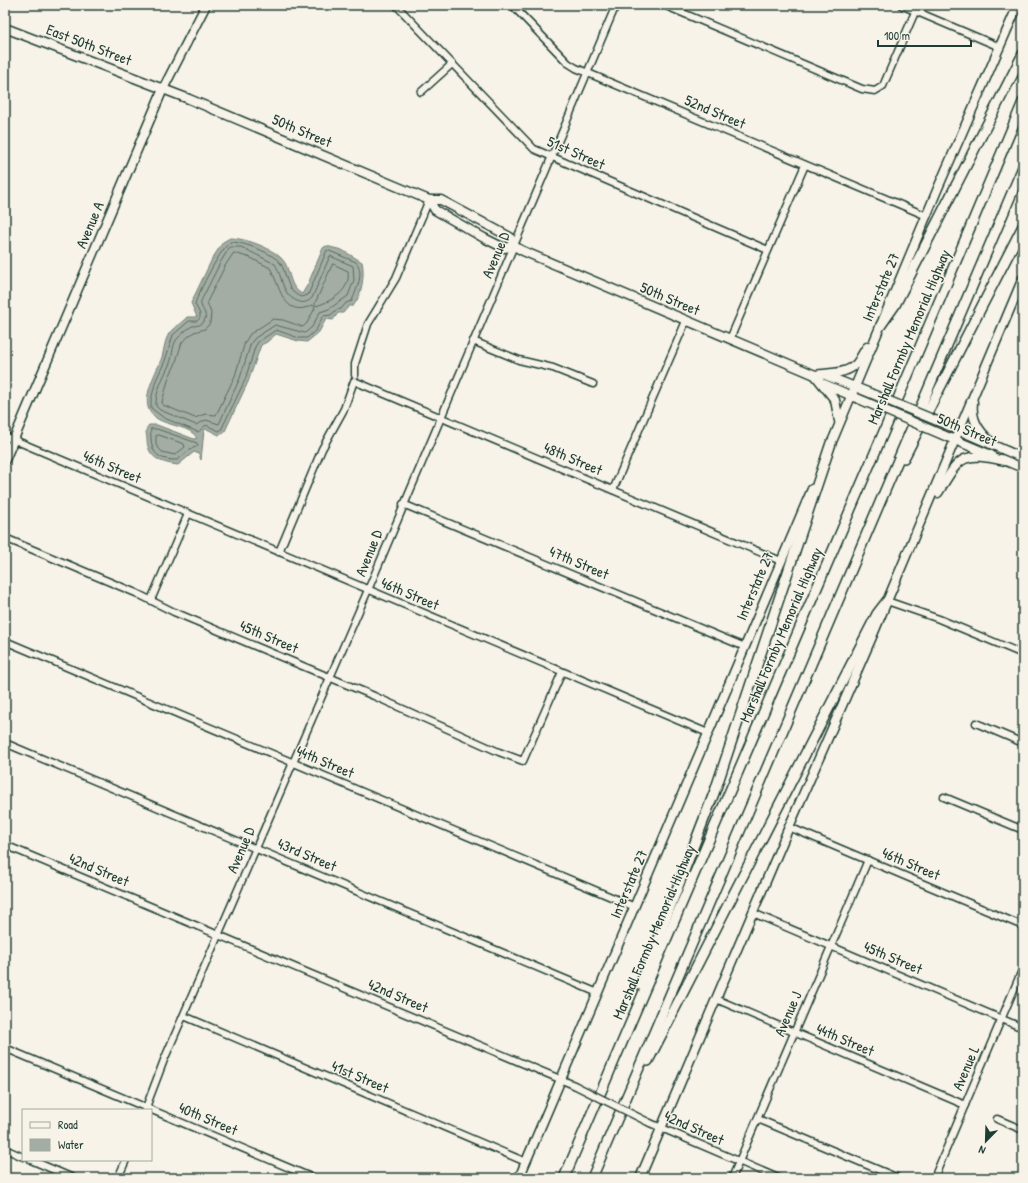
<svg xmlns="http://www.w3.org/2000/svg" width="1028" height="1183" font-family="'Patrick Hand',sans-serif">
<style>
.water{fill:#a4ada3;stroke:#6f8077}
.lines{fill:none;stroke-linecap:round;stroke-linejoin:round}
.shore{stroke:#546a60;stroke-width:1}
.minor-casing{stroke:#1f3d34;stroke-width:9}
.major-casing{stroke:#1f3d34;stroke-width:11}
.highway-casing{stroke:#1f3d34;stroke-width:12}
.minor{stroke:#f7f3e8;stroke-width:6}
.major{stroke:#f7f3e8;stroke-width:8}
.highway{stroke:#f7f3e8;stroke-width:9}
.minor-bridge-casing{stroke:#1f3d34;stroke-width:9;stroke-linecap:butt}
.major-bridge-casing{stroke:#1f3d34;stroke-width:11;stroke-linecap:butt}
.minor-bridge{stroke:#f7f3e8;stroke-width:6}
.major-bridge{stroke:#f7f3e8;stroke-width:8}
.labels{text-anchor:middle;stroke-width:3;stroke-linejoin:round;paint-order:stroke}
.street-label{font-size:15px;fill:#1f3d34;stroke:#f7f3e8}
</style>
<rect width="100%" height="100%" fill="#f7f3e8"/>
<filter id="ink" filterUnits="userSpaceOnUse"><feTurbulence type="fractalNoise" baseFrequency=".025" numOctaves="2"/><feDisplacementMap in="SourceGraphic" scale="8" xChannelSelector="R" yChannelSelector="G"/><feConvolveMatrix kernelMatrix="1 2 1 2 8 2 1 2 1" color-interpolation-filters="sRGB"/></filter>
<g filter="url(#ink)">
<path class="water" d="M 230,238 C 245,238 277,249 285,263 C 291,274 289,287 302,294 L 308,284 L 323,248 L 326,246 L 342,250 L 362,262 C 365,274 362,296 353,306 L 349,306 L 343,313 L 338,313 L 333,320 L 326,319 L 319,332 L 307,342 L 298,341 L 276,334 L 267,342 L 261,345 L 248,382 L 224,433 L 219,435 L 207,429 L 204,430 L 201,460 L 199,454 L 194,452 L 178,465 C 161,463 148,458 147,440 C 147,434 144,430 149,425 L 157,425 L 194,439 L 197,438 C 191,426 167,426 156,418 C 136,405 156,374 162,357 C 164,350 165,337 171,331 C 175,326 182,323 187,317 L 197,317 L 191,303 L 212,259 L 223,242 Z"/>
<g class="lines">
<g class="shore">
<path d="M 231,242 C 243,242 274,253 281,264 C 288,277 286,291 301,297 L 308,295 L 327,250 L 356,262 C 365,273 356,290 352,301 L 346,303 L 341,309 L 336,310 L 331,315 L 323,316 L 316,330 L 307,338 L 299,338 L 276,330 L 258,342 L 255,347 L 245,380 L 221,430 L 219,431 L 206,425 L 198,432 L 164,418 L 151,408 L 151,400 L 156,380 L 165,361 L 173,335 L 189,321 L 197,321 L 200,318 L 200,314 L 195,304 C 198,293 222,245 231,242 Z"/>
<path d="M 230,247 L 241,247 L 275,264 C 283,277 281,294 297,301 C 303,304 308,302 312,298 L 330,256 L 353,266 L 354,280 L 348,296 L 329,309 L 320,312 L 312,327 L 305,333 L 275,325 L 255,338 L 251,343 L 240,378 L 219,424 L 206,420 L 196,425 L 160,410 L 156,406 C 155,392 164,376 170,363 C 173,356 172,342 179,337 C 182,334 190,326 193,326 C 198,325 201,326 204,321 C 209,313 199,308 201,301 L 220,263 Z"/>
<path d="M 234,253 L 251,258 L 270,268 C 280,284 282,320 313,305 L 315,308 L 307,323 L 303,327 L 283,320 L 273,319 L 250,334 L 245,342 L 235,376 L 216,415 L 205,414 L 195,418 L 163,405 L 162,402 L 169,377 L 175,365 L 182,342 L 194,332 L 205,329 L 210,323 L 211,313 L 207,302 L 225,266 Z"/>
<path d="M 333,264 L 348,271 C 351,291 332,301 316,306 L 315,304 Z"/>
<path d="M 151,429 L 157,429 L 197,443 L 198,446 L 191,449 L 177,460 C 160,460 152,455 151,438 C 151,434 150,433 151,429 Z"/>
<polygon points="159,435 184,444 185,447 175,455 162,452 156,445 156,436"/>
</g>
<g class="minor-casing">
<g id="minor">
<polyline points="396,5 534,149 768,250"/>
<polyline points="512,5 568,63 576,68 927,216"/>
<polyline points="664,5 862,89 875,91 883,86 918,5"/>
<polyline points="901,5 1000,47"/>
<polyline points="421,92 452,64"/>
<polyline points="730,339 805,165"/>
<polyline points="473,341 519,360 553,368 593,384"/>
<polyline points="355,375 355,364 368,324 396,278 429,200"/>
<polyline points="5,436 708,733"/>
<polyline points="613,490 686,321"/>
<polyline points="403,504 745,647"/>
<polyline points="5,538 136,593 174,612 374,696 499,752 523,761 562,672"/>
<polyline points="279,552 322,449 344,409 354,381 781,561"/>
<polyline points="151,600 188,514"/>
<polyline points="887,601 939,619 1023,654"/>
<polyline points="5,641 635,907"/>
<polyline points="976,723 1023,743"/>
<polyline points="5,743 598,993"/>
<polyline points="944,797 1023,830"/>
<polyline points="789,827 1023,926"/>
<polyline points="5,845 574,1085"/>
<polyline points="753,913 1023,1028"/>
<polyline points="716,999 965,1105"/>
<polyline points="184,1016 526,1162"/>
<polyline points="5,1048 313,1178"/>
<polyline points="145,1110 164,1060 368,590 616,5"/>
<polyline points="758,1119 898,1178"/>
<polyline points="997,1119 1023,1130"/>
<polyline points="650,1123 778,1178"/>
<polyline points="5,1149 23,1157"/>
<polyline points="31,1160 73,1178"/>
<polyline points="118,1178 126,1160"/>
<polyline points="732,1178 868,860"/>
<polyline points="934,1178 1023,968"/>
</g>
</g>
<g class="major-casing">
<g id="major">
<path d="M 5,28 L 189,99 L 429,200 L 441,200 L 510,237 L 514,246 L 523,251 L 815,375 C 829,372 847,375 857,363 C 861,358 863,352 867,347"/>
<polyline points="429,200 435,210 484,238 504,248 514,246"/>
<polyline points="815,375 835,400 839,421"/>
<polyline points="825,375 870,393"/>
<polyline points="824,384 866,402"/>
<path d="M 973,402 C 971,419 978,430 990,441"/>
<polyline points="947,425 1023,458"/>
<polyline points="943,435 991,455"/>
<polyline points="829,449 938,188 1018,5"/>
<polyline points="1001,459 1023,468"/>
<polyline points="5,460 163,89 206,5"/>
<path d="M 938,493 C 960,457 961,451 1005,461"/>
<polyline points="519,1178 812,489"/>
<polyline points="640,1178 789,827 872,637 1023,278"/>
</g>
</g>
<g class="highway-casing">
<g id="highway">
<polyline points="881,325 895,305 1023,54"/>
<polyline points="904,458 1023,226"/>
<polyline points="640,985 716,788 831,443"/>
<polyline points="648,1061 877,614 887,601"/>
<polyline points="564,1178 906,380 1023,102"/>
<polyline points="592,1178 1023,167"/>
</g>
</g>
<use href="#minor" class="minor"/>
<use href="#major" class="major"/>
<use href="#highway" class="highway"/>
<g class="minor-bridge-casing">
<polyline id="minor-bridge" points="574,1085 650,1123"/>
</g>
<g class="major-bridge-casing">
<g id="major-bridge">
<polyline points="870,393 947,425"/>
<polyline points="866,402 943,435"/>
</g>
</g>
<use href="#minor-bridge" class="minor-bridge"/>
<use href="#major-bridge" class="major-bridge"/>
</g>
</g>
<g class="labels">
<g class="street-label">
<text transform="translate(89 45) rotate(21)" y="5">East 50th Street</text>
<text transform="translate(715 112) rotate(23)" y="5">52nd Street</text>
<text transform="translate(302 131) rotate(23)" y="5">50th Street</text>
<text transform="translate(576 153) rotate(24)" y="5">51st Street</text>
<text transform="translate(90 225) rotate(-67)" y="5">Avenue A</text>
<text transform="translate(496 255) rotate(-67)" y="5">Avenue D</text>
<text transform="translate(881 287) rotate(-67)" y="5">Interstate 27</text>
<text transform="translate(670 299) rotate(23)" y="5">50th Street</text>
<text transform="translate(909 337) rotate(-67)" y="5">Marshall Formby Memorial Highway</text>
<text transform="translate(967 430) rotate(23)" y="5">50th Street</text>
<text transform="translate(573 459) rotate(23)" y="5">48th Street</text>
<text transform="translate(112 467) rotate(23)" y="5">46th Street</text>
<text transform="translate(369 553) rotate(-68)" y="5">Avenue D</text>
<text transform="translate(579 563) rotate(23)" y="5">47th Street</text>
<text transform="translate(755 586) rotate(-67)" y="5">Interstate 27</text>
<text transform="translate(410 594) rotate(23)" y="5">46th Street</text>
<text transform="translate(781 635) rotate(-67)" y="5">Marshall Formby Memorial Highway</text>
<text transform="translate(269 637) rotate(23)" y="5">45th Street</text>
<text transform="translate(325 762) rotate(23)" y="5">44th Street</text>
<text transform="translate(241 850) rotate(-67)" y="5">Avenue D</text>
<text transform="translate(307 855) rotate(23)" y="5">43rd Street</text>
<text transform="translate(911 864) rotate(23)" y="5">46th Street</text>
<text transform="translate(99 870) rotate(23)" y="5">42nd Street</text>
<text transform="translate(629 884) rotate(-67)" y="5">Interstate 27</text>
<text transform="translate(654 932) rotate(-67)" y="5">Marshall Formby Memorial Highway</text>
<text transform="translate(893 958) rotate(23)" y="5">45th Street</text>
<text transform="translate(398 996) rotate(23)" y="5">42nd Street</text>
<text transform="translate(788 1014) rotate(-67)" y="5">Avenue J</text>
<text transform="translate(845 1040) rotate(23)" y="5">44th Street</text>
<text transform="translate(966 1068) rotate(-67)" y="5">Avenue L</text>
<text transform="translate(360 1077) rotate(23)" y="5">41st Street</text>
<text transform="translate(208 1119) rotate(23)" y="5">40th Street</text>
<text transform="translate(694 1128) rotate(24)" y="5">42nd Street</text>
</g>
</g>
<rect width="1028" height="1183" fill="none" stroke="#f7f3e8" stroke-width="20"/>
<rect x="10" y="10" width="1008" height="1163" fill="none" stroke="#1f3d34" stroke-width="1.5" filter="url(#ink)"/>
<rect x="22" y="1109" width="130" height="52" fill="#f7f3e8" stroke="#a1aaa0"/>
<rect x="30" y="1122" width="20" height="6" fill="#f7f3e8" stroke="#a1aaa0"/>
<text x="58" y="1129" font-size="12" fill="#1f3d34">Road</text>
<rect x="30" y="1139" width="20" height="12" fill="#a4ada3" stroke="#a1aaa0"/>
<text x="58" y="1149" font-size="12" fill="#1f3d34">Water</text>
<g transform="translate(986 1141) rotate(203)" stroke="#f7f3e8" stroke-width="3" paint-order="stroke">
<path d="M0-3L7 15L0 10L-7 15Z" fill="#1f3d34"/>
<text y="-6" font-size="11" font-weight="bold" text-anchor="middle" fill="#1f3d34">N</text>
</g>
<path d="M878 40v6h93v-6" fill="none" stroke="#1f3d34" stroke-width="2"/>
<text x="884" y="40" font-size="12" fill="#1f3d34" stroke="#f7f3e8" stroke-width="3" paint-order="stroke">100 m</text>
</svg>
